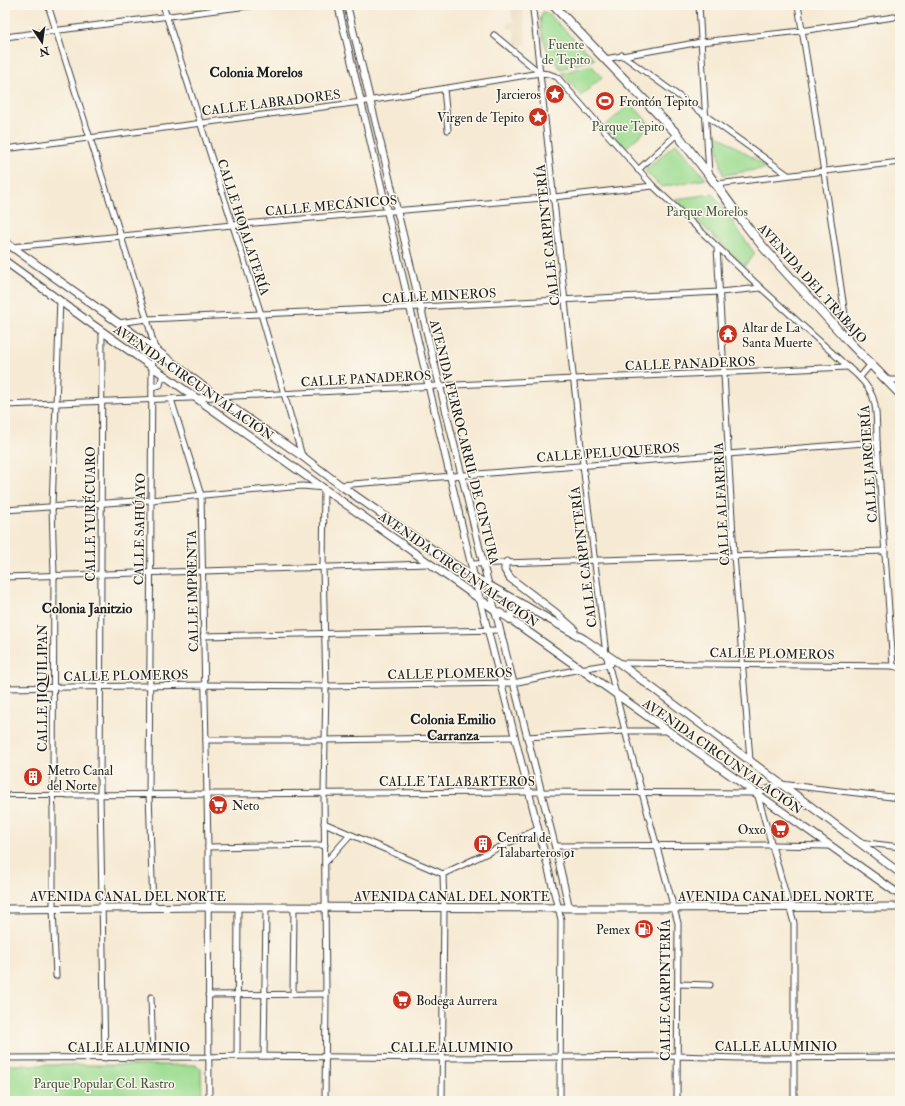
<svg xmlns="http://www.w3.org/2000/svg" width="905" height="1106" font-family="'IM FELL Double Pica',serif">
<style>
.built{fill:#e9d9ba}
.green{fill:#9edd92;stroke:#5d7c57}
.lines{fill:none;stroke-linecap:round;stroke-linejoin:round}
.pedestrian-casing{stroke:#3d3b38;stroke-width:6}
.minor-casing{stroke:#3d3b38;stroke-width:7}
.tertiary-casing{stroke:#3d3b38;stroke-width:8}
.secondary-casing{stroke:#3d3b38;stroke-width:9}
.primary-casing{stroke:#3d3b38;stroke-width:10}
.pedestrian{stroke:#fff;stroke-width:4}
.minor{stroke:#fff;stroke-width:5}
.tertiary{stroke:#fff;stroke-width:6}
.secondary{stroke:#fff;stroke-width:7}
.primary{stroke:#fff;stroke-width:8}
.labels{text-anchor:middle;stroke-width:3;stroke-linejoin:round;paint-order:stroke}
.park-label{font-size:13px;fill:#43563f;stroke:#fbf7ec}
.poi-label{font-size:13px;fill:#1c1c1c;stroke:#fbf7ec;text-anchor:start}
.street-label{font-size:13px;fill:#1c1c1c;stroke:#fbf7ec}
.neighbourhood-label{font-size:14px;font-weight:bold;fill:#1c1c1c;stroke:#fbf7ec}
</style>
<rect width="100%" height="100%" fill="#fbf7ec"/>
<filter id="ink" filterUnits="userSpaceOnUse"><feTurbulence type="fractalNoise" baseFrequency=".025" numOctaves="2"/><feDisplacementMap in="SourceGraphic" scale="8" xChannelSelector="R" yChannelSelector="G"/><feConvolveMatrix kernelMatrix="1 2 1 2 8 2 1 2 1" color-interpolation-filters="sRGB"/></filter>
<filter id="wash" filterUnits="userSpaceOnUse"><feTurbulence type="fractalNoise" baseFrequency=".012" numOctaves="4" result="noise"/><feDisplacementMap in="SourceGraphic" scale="16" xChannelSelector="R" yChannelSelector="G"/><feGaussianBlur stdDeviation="0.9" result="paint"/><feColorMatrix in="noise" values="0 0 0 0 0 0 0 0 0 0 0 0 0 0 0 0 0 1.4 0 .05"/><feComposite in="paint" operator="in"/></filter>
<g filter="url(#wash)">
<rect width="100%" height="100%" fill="#f6ead4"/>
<polygon class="built" points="510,5 522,5 527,44 516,46 514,28 508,29 507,23 513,22"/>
<g class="green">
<path d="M 543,12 L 547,13 L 595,59 L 561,69 C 557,64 552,60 549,54 C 545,46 536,18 543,12 Z"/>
<polygon points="591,65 602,77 581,96 562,73"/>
<polygon points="631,103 651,126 624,149 604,127"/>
<polygon points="715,133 768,168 723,175"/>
<polygon points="676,143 706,179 661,187 645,171"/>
<polygon points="713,194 755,254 744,266 675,199"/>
<polygon points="10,1065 197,1065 201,1069 202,1101 5,1101 5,1069"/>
</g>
</g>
<g filter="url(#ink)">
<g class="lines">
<g class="pedestrian-casing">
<g id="pedestrian">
<polyline points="10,795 67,795"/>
<polyline points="53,807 53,781"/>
</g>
</g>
<g class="minor-casing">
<g id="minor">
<polyline points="48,5 147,319 155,349 152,367 149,794 153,908"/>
<polyline points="163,5 261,314 302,456"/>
<polyline points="537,5 533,10 583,465 606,654 625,731 678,923 677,1101"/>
<polyline points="699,5 709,174"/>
<polyline points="798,5 811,85 849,342"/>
<path d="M 494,35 L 540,73 L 549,74 L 557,77 L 653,186 L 761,288 L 848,367 C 879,392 876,405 877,442 L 893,666"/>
<polyline points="5,37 256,5"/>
<polyline points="622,55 788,175"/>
<polyline points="605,59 701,42 801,31 894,17"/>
<polyline points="444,89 448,130"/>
<polyline points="5,149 361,102 540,73"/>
<polyline points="638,170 677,134"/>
<polyline points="717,184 900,162"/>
<polyline points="12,247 232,225 554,197 653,186"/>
<polyline points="717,247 734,555 750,760"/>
<polyline points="118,323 147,319 420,307 720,292 761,288"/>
<polyline points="102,331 100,794 105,1058"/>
<polyline points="860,377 871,364"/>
<polyline points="887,380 900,380"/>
<polyline points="152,387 160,385 163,374"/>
<polyline points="171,399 201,495 208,847 209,1101"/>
<polyline points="5,405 217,397 574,379 848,367"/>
<polyline points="340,485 877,442"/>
<polyline points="5,510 150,500 302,486 324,488 323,567 326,686 324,793 326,994 325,1101"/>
<polyline points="471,564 885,551"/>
<polyline points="5,577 429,564"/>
<polyline points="203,636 500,630"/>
<polyline points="619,663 893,666 900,668"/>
<polyline points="5,688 205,685 326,686 513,683 580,669 611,664"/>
<polyline points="527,737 625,731 667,731"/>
<polyline points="206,740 324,740 515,737"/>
<polyline points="53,781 54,575 52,506 60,300"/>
<polyline points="757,793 794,923 794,1101"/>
<polyline points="67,795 529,792 757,793 780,784 900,798"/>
<polyline points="53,807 53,908 56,976"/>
<polyline points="324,823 443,874 538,829"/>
<polyline points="859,842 900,847"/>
<polyline points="555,846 772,845 829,846"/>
<polyline points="208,847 325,845"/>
<polyline points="325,863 350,835"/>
<polyline points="558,907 561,920 560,1101"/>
<polyline points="678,984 710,985"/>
<polyline points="293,994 294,908"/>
<polyline points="208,995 326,994"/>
<polyline points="151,997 153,1057"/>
<polyline points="237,1056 238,908"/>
<polyline points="264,1056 266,908"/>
<polyline points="5,1058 208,1057 237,1056 443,1058 677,1056 739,1058 900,1057"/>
<polyline points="442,1101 444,907 443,874"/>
</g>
</g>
<g class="tertiary-casing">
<g id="tertiary">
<polyline points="338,5 471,564 558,907"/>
<polyline points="347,5 483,563 555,846 569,907"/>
</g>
</g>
<g class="secondary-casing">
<g id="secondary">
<polyline points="5,242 155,349 217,397 302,456 340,485 452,563 476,578 584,639 619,663 900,873"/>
<polyline points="5,261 89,322 495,610 510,619 900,895"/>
<polyline points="507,562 505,564 505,570 510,578 556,613 574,629"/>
<path d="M 510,619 C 512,610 518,608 526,606"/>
<polyline points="5,909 208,907 623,908 900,907"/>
</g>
</g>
<g class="primary-casing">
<polyline id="primary" points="553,5 677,134 709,175 741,219 764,248 849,342 900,394"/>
</g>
<use href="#pedestrian" class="pedestrian"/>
<use href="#minor" class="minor"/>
<use href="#tertiary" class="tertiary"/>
<use href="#secondary" class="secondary"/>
<use href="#primary" class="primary"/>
</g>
</g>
<defs>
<g id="sight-disc" transform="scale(1)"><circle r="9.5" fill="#c8321e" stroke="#fbf7ec"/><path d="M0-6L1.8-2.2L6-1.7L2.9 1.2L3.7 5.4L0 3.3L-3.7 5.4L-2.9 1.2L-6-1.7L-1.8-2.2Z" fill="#fff"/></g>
<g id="stadium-disc" transform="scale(1)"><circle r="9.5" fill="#c8321e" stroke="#fbf7ec"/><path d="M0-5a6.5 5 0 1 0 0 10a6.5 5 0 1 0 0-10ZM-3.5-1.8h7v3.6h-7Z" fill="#fff"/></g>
<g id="temple-disc" transform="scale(1)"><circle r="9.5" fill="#c8321e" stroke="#fbf7ec"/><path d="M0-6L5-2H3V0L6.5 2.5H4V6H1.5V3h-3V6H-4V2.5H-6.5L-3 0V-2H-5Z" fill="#fff"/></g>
<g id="building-disc" transform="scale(1)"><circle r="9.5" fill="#c8321e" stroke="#fbf7ec"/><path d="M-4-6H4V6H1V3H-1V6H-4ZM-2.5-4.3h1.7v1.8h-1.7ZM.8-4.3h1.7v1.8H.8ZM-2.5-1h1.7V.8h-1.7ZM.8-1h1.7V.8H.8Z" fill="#fff"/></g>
<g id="supermarket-disc" transform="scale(1)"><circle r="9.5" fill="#c8321e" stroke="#fbf7ec"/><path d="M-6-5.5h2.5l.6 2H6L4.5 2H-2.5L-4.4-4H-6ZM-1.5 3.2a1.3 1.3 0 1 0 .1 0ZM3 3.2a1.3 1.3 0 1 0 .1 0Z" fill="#fff"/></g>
<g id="fuel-disc" transform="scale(1)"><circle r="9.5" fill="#c8321e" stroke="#fbf7ec"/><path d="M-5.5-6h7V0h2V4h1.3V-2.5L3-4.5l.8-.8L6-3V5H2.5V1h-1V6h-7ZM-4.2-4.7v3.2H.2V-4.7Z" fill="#fff"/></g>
</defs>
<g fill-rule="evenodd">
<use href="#sight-disc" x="555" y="94"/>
<use href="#stadium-disc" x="605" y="101"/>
<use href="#sight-disc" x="538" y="117"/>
<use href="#temple-disc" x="728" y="334"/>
<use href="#building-disc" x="33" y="777"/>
<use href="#supermarket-disc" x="218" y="805"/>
<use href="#supermarket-disc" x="780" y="829"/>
<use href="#building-disc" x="483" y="844"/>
<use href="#fuel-disc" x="644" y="929"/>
<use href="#supermarket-disc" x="402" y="1000"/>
</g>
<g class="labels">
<g class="park-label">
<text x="566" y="49">Fuente<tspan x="566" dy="15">de Tepito</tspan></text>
<text x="628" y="131">Parque Tepito</text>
<text x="707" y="216">Parque Morelos</text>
<text x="104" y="1088">Parque Popular Col. Rastro</text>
</g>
<g class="poi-label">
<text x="541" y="99" text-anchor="end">Jarcieros</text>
<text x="619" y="106">Frontón Tepito</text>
<text x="524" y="122" text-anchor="end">Virgen de Tepito</text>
<text x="742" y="332">Altar de La<tspan x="742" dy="15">Santa Muerte</tspan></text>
<text x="47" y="775">Metro Canal<tspan x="47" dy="15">del Norte</tspan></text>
<text x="232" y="810">Neto</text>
<text x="766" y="834" text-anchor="end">Oxxo</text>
<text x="497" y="842">Central de<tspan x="497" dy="15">Talabarteros 91</tspan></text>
<text x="630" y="934" text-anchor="end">Pemex</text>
<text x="416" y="1005">Bodega Aurrera</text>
</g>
<g class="street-label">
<text transform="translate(271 102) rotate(-7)" y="5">CALLE LABRADORES</text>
<text transform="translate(331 205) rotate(-5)" y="5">CALLE MECÁNICOS</text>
<text transform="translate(244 227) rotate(72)" y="5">CALLE HOJALATERÍA</text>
<text transform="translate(547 235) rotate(-96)" y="5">CALLE CARPINTERÍA</text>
<text transform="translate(813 283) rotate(48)" y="5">AVENIDA DEL TRABAJO</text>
<text transform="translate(439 295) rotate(-3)" y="5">CALLE MINEROS</text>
<text transform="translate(690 363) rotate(-2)" y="5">CALLE PANADEROS</text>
<text transform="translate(366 378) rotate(-3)" y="5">CALLE PANADEROS</text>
<text transform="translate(194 382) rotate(35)" y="5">AVENIDA CIRCUNVALACIÓN</text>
<text transform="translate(465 442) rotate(76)" y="5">AVENIDA FERROCARRIL DE CINTURA</text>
<text transform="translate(608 452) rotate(-4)" y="5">CALLE PELUQUEROS</text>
<text transform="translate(868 464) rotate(-94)" y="5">CALLE JARCIERÍA</text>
<text transform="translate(721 504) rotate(-93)" y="5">CALLE ALFARERIA</text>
<text transform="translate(90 514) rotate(-90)" y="5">CALLE YURÉCUARO</text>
<text transform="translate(139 529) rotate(-89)" y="5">CALLE SAHÚAYO</text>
<text transform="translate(583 557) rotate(-97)" y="5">CALLE CARPINTERÍA</text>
<text transform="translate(459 569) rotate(35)" y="5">AVENIDA CIRCUNVALACIÓN</text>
<text transform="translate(192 591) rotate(-91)" y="5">CALLE IMPRENTA</text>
<text transform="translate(772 653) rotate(1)" y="5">CALLE PLOMEROS</text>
<text transform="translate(450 673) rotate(-1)" y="5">CALLE PLOMEROS</text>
<text transform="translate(126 675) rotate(-1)" y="5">CALLE PLOMEROS</text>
<text transform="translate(42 688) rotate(-90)" y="5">CALLE JIQUILIPAN</text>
<text transform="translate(723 756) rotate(35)" y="5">AVENIDA CIRCUNVALACIÓN</text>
<text x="457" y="786">CALLE TALABARTEROS</text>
<text x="128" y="901">AVENIDA CANAL DEL NORTE</text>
<text x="452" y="901">AVENIDA CANAL DEL NORTE</text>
<text x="776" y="901">AVENIDA CANAL DEL NORTE</text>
<text transform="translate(665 990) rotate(-90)" y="5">CALLE CARPINTERÍA</text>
<text x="776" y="1051">CALLE ALUMINIO</text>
<text x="129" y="1052">CALLE ALUMINIO</text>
<text x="452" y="1052">CALLE ALUMINIO</text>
</g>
<g class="neighbourhood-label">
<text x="256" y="77">Colonia Morelos</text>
<text x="87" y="613">Colonia Janitzio</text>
<text x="453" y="724">Colonia Emilio<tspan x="453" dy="16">Carranza</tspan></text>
</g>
</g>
<rect width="905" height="1106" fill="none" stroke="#fbf7ec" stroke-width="20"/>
<g transform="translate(42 42) rotate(167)" stroke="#fbf7ec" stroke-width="3" paint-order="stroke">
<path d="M0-3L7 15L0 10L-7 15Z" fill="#1c1c1c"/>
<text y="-6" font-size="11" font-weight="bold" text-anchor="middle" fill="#1c1c1c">N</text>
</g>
</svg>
